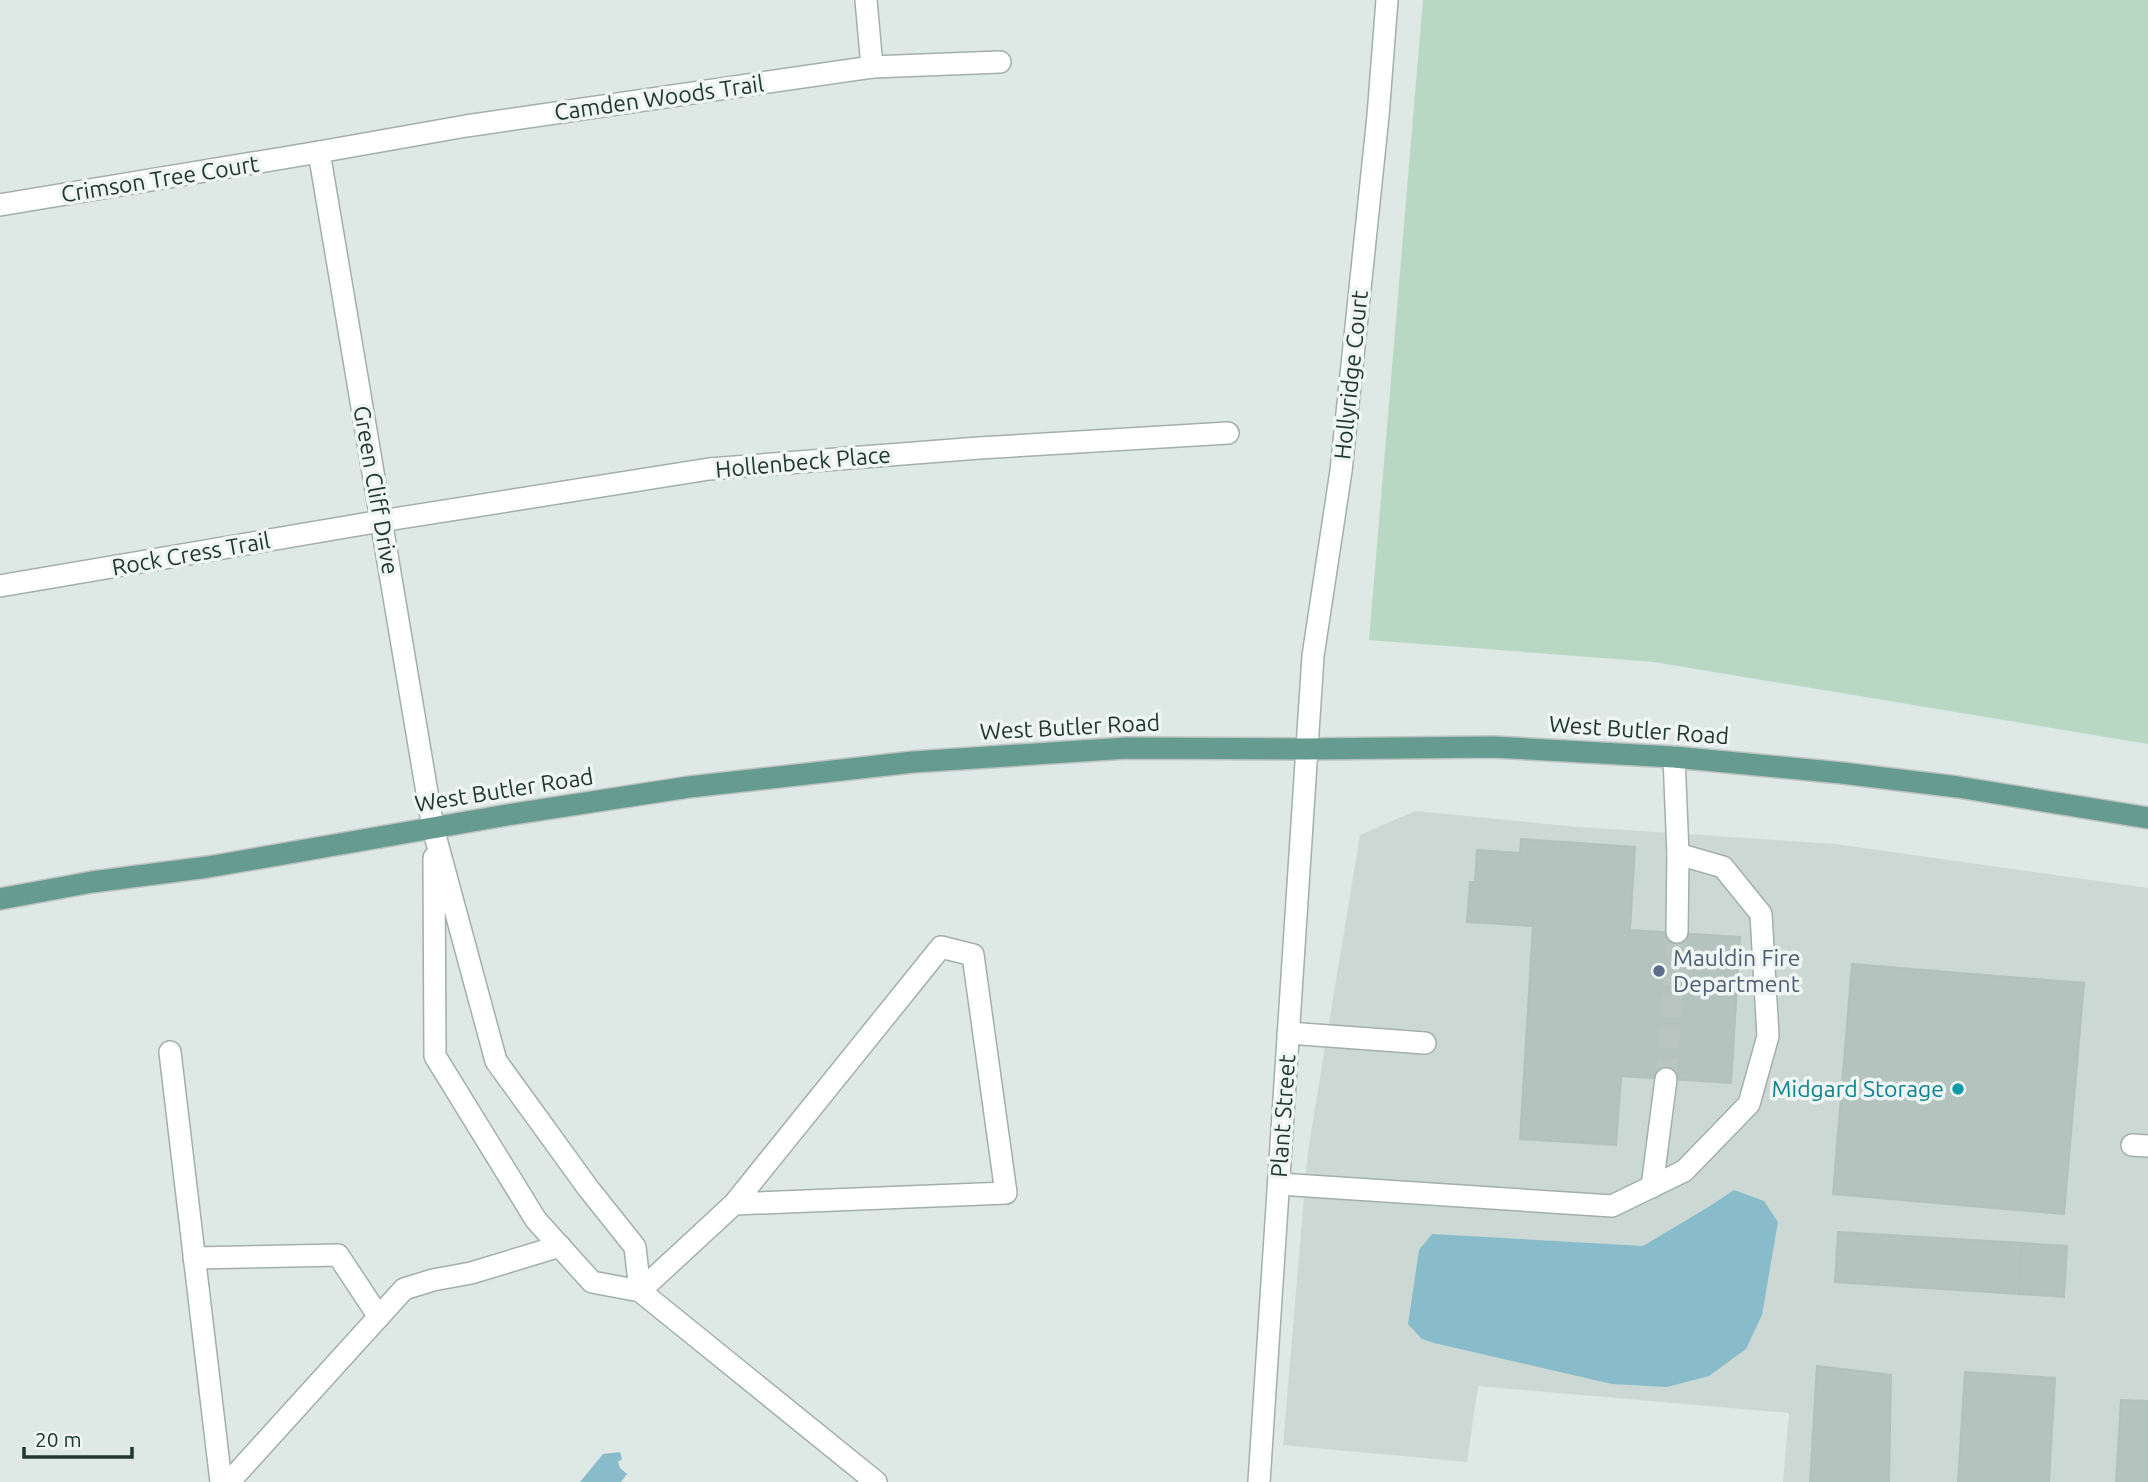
<svg xmlns="http://www.w3.org/2000/svg" width="2148" height="1482" font-family="Ubuntu,sans-serif">
<style>
.built{fill:#ccd8d3}
.green{fill:#b8d8c3}
.water{fill:#89bcca}
.building{fill:#b4c3be;stroke:#b1c1bc;stroke-width:2}
.lines{fill:none;stroke-linecap:round;stroke-linejoin:round}
.minor-tunnel{stroke:#b8c5c0;stroke-width:21;stroke-dasharray:21 10;stroke-linecap:butt}
.minor-casing{stroke:#a2afab;stroke-width:24}
.major-casing{stroke:#bcc3c2;stroke-width:24}
.minor{stroke:#fff;stroke-width:21}
.major{stroke:#669b90;stroke-width:21}
.service-dot{fill:#5c6f8a;stroke:#eef5f2;stroke-width:2.5}
.culture-dot{fill:#0f9aa8;stroke:#eef5f2;stroke-width:2.5}
.labels{text-anchor:middle;stroke-width:7;stroke-linejoin:round;paint-order:stroke}
.street-label{font-size:23px;fill:#213732;stroke:#eef5f2}
.service-label{font-size:23px;fill:#4e5e75;stroke:#eef5f2;text-anchor:start}
.culture-label{font-size:23px;fill:#0d838f;stroke:#eef5f2;text-anchor:end}
</style>
<rect width="100%" height="100%" fill="#dee8e4"/>
<polygon class="built" points="1415,811 1579,827 1835,844 2148,888 2148,1482 1783,1482 1789,1413 1478,1386 1467,1462 1283,1445 1308,1151 1360,835"/>
<polygon class="green" points="1423,0 2148,0 2148,744 1654,662 1369,640"/>
<g class="water">
<polygon points="1734,1190 1764,1201 1778,1222 1762,1315 1746,1349 1709,1376 1667,1387 1612,1384 1434,1343 1422,1339 1408,1324 1419,1250 1432,1234 1643,1246 1710,1206"/>
<polygon points="620,1452 622,1459 618,1462 620,1468 627,1474 621,1482 580,1482 603,1454"/>
</g>
<g class="building">
<polygon points="1521,839 1635,847 1630,930 1740,937 1731,1083 1621,1076 1616,1145 1520,1139 1533,926 1467,922 1470,882 1475,882 1477,850 1520,853"/>
<polygon points="1852,964 2084,983 2064,1214 1833,1194"/>
<polygon points="1838,1232 2022,1243 2019,1294 1835,1282"/>
<polygon points="2022,1243 2067,1246 2064,1297 2019,1294"/>
<polygon points="1817,1366 1891,1375 1889,1482 1810,1482"/>
<polygon points="1965,1372 2055,1378 2049,1482 1958,1482"/>
<polygon points="2121,1400 2148,1401 2148,1482 2116,1482"/>
</g>
<g class="lines">
<polyline class="minor-tunnel" points="1666,1079 1677,932"/>
<g class="minor-casing">
<g id="minor">
<polyline points="866,0 872,67"/>
<polyline points="319,152 433,828 496,1061 588,1188 635,1247 640,1291"/>
<polyline points="0,205 319,152 466,126 872,67 1000,62"/>
<polyline points="0,586 381,521 709,469 979,448 1228,433"/>
<polyline points="1674,757 1678,854 1677,932"/>
<polyline points="434,858 435,1056 536,1220 592,1282 640,1291 876,1482"/>
<polyline points="1288,1033 1425,1043"/>
<polyline points="170,1052 221,1482"/>
<polyline points="2132,1145 2148,1146"/>
<polyline points="1279,1184 1612,1206 1684,1171 1749,1104 1768,1036 1761,914 1723,867 1678,854"/>
<polyline points="1652,1187 1666,1079"/>
<polyline points="194,1258 338,1255 379,1317"/>
<polyline points="640,1291 734,1204 1006,1193 973,955 941,947 734,1204"/>
<polyline points="229,1482 404,1289 433,1280 471,1273 560,1246"/>
<polyline points="1259,1482 1313,656 1341,471 1378,116 1387,0"/>
</g>
</g>
<g class="major-casing">
<polyline id="major" points="0,899 92,882 208,867 507,815 689,787 913,762 1127,748 1306,749 1493,747 1674,757 1842,773 1958,787 2148,818"/>
</g>
<use href="#minor" class="minor"/>
<use href="#major" class="major"/>
</g>
<circle class="service-dot" cx="1659" cy="971" r="7"/>
<circle class="culture-dot" cx="1958" cy="1089" r="7"/>
<g class="labels">
<g class="street-label">
<text transform="translate(659 98) rotate(-8)" y="8">Camden Woods Trail</text>
<text transform="translate(160 179) rotate(-9)" y="8">Crimson Tree Court</text>
<text transform="translate(1351 375) rotate(-84)" y="8">Hollyridge Court</text>
<text transform="translate(803 462) rotate(-5)" y="8">Hollenbeck Place</text>
<text transform="translate(376 490) rotate(80)" y="8">Green Cliff Drive</text>
<text transform="translate(191 554) rotate(-10)" y="8">Rock Cress Trail</text>
<text transform="translate(1070 727) rotate(-3)" y="8">West Butler Road</text>
<text transform="translate(1639 730) rotate(4)" y="8">West Butler Road</text>
<text transform="translate(504 790) rotate(-9)" y="8">West Butler Road</text>
<text transform="translate(1283 1116) rotate(-86)" y="8">Plant Street</text>
</g>
<g class="service-label">
<text x="1673" y="966">Mauldin Fire<tspan x="1673" dy="26">Department</tspan></text>
</g>
<g class="culture-label">
<text x="1944" y="1097">Midgard Storage</text>
</g>
</g>
<path d="M24 1447v10h108v-10" fill="none" stroke="#213732" stroke-width="3.5"/>
<text x="35" y="1447" font-size="21" fill="#213732" stroke="#eef5f2" stroke-width="5" paint-order="stroke">20 m</text>
</svg>
